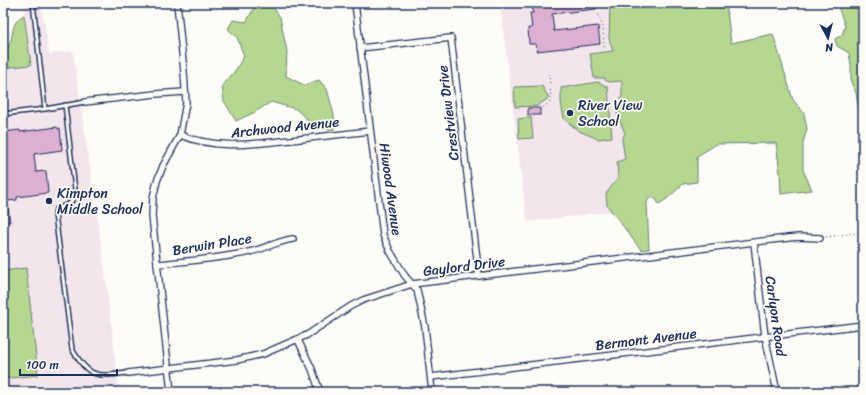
<svg xmlns="http://www.w3.org/2000/svg" width="866" height="395" font-family="Sriracha,sans-serif">
<style>
.built{fill:#f3e5ec}
.green{fill:#b6d790;stroke:#688377}
.building{fill:#ddafd1;stroke:#1b2f5e}
.lines{fill:none;stroke-linecap:round;stroke-linejoin:round}
.lane-casing{stroke:#1b2f5e;stroke-width:6}
.street-casing{stroke:#1b2f5e;stroke-width:8}
.path{stroke:#1b2f5e;stroke-width:1;stroke-dasharray:1 3;stroke-linecap:butt}
.lane{stroke:#fdfcf7;stroke-width:3}
.street{stroke:#fdfcf7;stroke-width:5.5}
.poi-dot{fill:#1b2f5e;stroke:#fdfcf7;stroke-width:1.5}
.labels{text-anchor:middle;stroke-width:3.5;stroke-linejoin:round;paint-order:stroke}
.poi-label{font-size:14px;fill:#1b2f5e;stroke:#fdfcf7;text-anchor:start}
.street-label{font-size:14px;fill:#1b2f5e;stroke:#fdfcf7}
</style>
<rect width="100%" height="100%" fill="#fdfcf7"/>
<filter id="ink" filterUnits="userSpaceOnUse"><feTurbulence type="fractalNoise" baseFrequency=".025" numOctaves="2"/><feDisplacementMap in="SourceGraphic" scale="8" xChannelSelector="R" yChannelSelector="G"/><feConvolveMatrix kernelMatrix="1 2 1 2 8 2 1 2 1" color-interpolation-filters="sRGB"/></filter>
<g filter="url(#ink)">
<g class="built">
<polygon points="23,3 41,3 49,54 73,51 105,271 119,392 3,392 3,68 30,65"/>
<polygon points="500,3 612,3 638,208 527,222"/>
</g>
<g class="green">
<polygon points="261,3 270,3 280,17 287,52 286,76 304,85 319,80 327,89 334,115 334,130 315,127 296,109 271,102 255,112 236,121 224,101 222,86 235,71 244,56 237,37 228,29 233,20 246,22 256,5"/>
<polygon points="610,3 726,3 731,43 773,34 793,100 804,113 807,129 803,143 803,170 812,190 781,194 780,173 776,143 717,144 697,156 697,182 683,184 668,198 659,204 655,198 649,197 647,203 649,249 641,250 607,205 606,194 618,178 617,162 625,159 622,140 625,133 617,114 622,95 622,81 609,82 605,80 605,78 594,78 590,54 613,51 609,39"/>
<polygon points="839,3 863,3 863,172 861,172 862,147 861,121 856,93 851,82 851,65 849,53 837,46 835,39 842,35 845,26 839,10"/>
<path d="M 24,15 L 31,65 L 3,68 L 3,56 L 5,55 C 7,50 9,45 11,40 C 14,28 12,22 24,15 Z"/>
<polygon points="598,82 608,87 612,137 598,139 579,131 564,119 561,103 561,88"/>
<polygon points="542,86 549,98 537,106 515,107 514,87"/>
<polygon points="531,117 533,138 519,139 518,119"/>
<polygon points="26,268 38,375 3,379 3,271"/>
</g>
<g class="building">
<polygon points="534,3 596,3 596,9 552,14 554,31 598,26 600,44 537,51 536,44 529,44 528,28 532,28 530,13 533,13 532,7 535,7"/>
<rect x="528" y="108" width="12" height="7"/>
<polygon points="57,127 58,129 60,128 62,150 34,154 36,172 46,171 48,193 17,197 17,200 7,201 10,222 3,222 3,132 20,130 20,132"/>
</g>
<g class="lines">
<g class="lane-casing">
<g id="lane">
<polyline points="33,3 45,109"/>
<path d="M 65,105 L 75,190 C 74,204 68,205 56,209 L 55,214 L 72,349 C 89,378 96,377 128,373"/>
<polyline points="3,114 45,109 85,102"/>
</g>
</g>
<g class="street-casing">
<g id="street">
<polyline points="355,3 383,235 390,251 405,276 417,290 425,327 432,392"/>
<polyline points="360,48 451,38 479,276"/>
<polyline points="85,102 155,94 185,92"/>
<path d="M 180,135 C 219,150 251,144 291,140 C 318,137 344,134 370,131"/>
<polyline points="754,243 765,336 777,392"/>
<path d="M 157,264 C 187,261 219,259 249,252 C 264,249 278,241 293,239"/>
<polyline points="298,340 312,369 320,392"/>
<polyline points="128,373 237,360 263,354 307,335 351,306 363,300 412,284 788,238 798,237 820,238"/>
<polyline points="431,377 863,325"/>
<polyline points="171,392 152,216 153,198 157,181 163,166 180,135 186,103 184,72 177,3"/>
</g>
</g>
<g class="path">
<polyline points="597,3 598,13 603,27 604,48"/>
<polyline points="540,110 550,102 551,99 549,74"/>
<polyline points="826,237 863,232"/>
</g>
<use href="#lane" class="lane"/>
<use href="#street" class="street"/>
</g>
</g>
<g class="poi-dot">
<circle cx="570" cy="113" r="4"/>
<circle cx="49" cy="201" r="4"/>
</g>
<g class="labels">
<g class="poi-label">
<text x="578" y="110">River View<tspan x="578" dy="16">School</tspan></text>
<text x="57" y="198">Kimpton<tspan x="57" dy="16">Middle School</tspan></text>
</g>
<g class="street-label">
<text transform="translate(448 113) rotate(-97)" y="5">Crestview Drive</text>
<text transform="translate(285 127) rotate(-6)" y="5">Archwood Avenue</text>
<text transform="translate(391 189) rotate(82)" y="5">Hiwood Avenue</text>
<text transform="translate(212 244) rotate(-9)" y="5">Berwin Place</text>
<text transform="translate(464 266) rotate(-7)" y="5">Gaylord Drive</text>
<text transform="translate(776 316) rotate(82)" y="5">Carlyon Road</text>
<text transform="translate(646 339) rotate(-7)" y="5">Bermont Avenue</text>
</g>
</g>
<rect width="866" height="395" fill="none" stroke="#fdfcf7" stroke-width="16"/>
<rect x="8" y="8" width="850" height="379" fill="none" stroke="#1b2f5e" stroke-width="1.5" filter="url(#ink)"/>
<g transform="translate(828 38) rotate(173)" stroke="#fdfcf7" stroke-width="3" paint-order="stroke">
<path d="M0-3L7 15L0 10L-7 15Z" fill="#1b2f5e"/>
<text y="-6" font-size="11" font-weight="bold" text-anchor="middle" fill="#1b2f5e">N</text>
</g>
<path d="M20 369v6h97v-6" fill="none" stroke="#1b2f5e" stroke-width="2"/>
<text x="26" y="369" font-size="12" fill="#1b2f5e" stroke="#fdfcf7" stroke-width="3" paint-order="stroke">100 m</text>
</svg>
